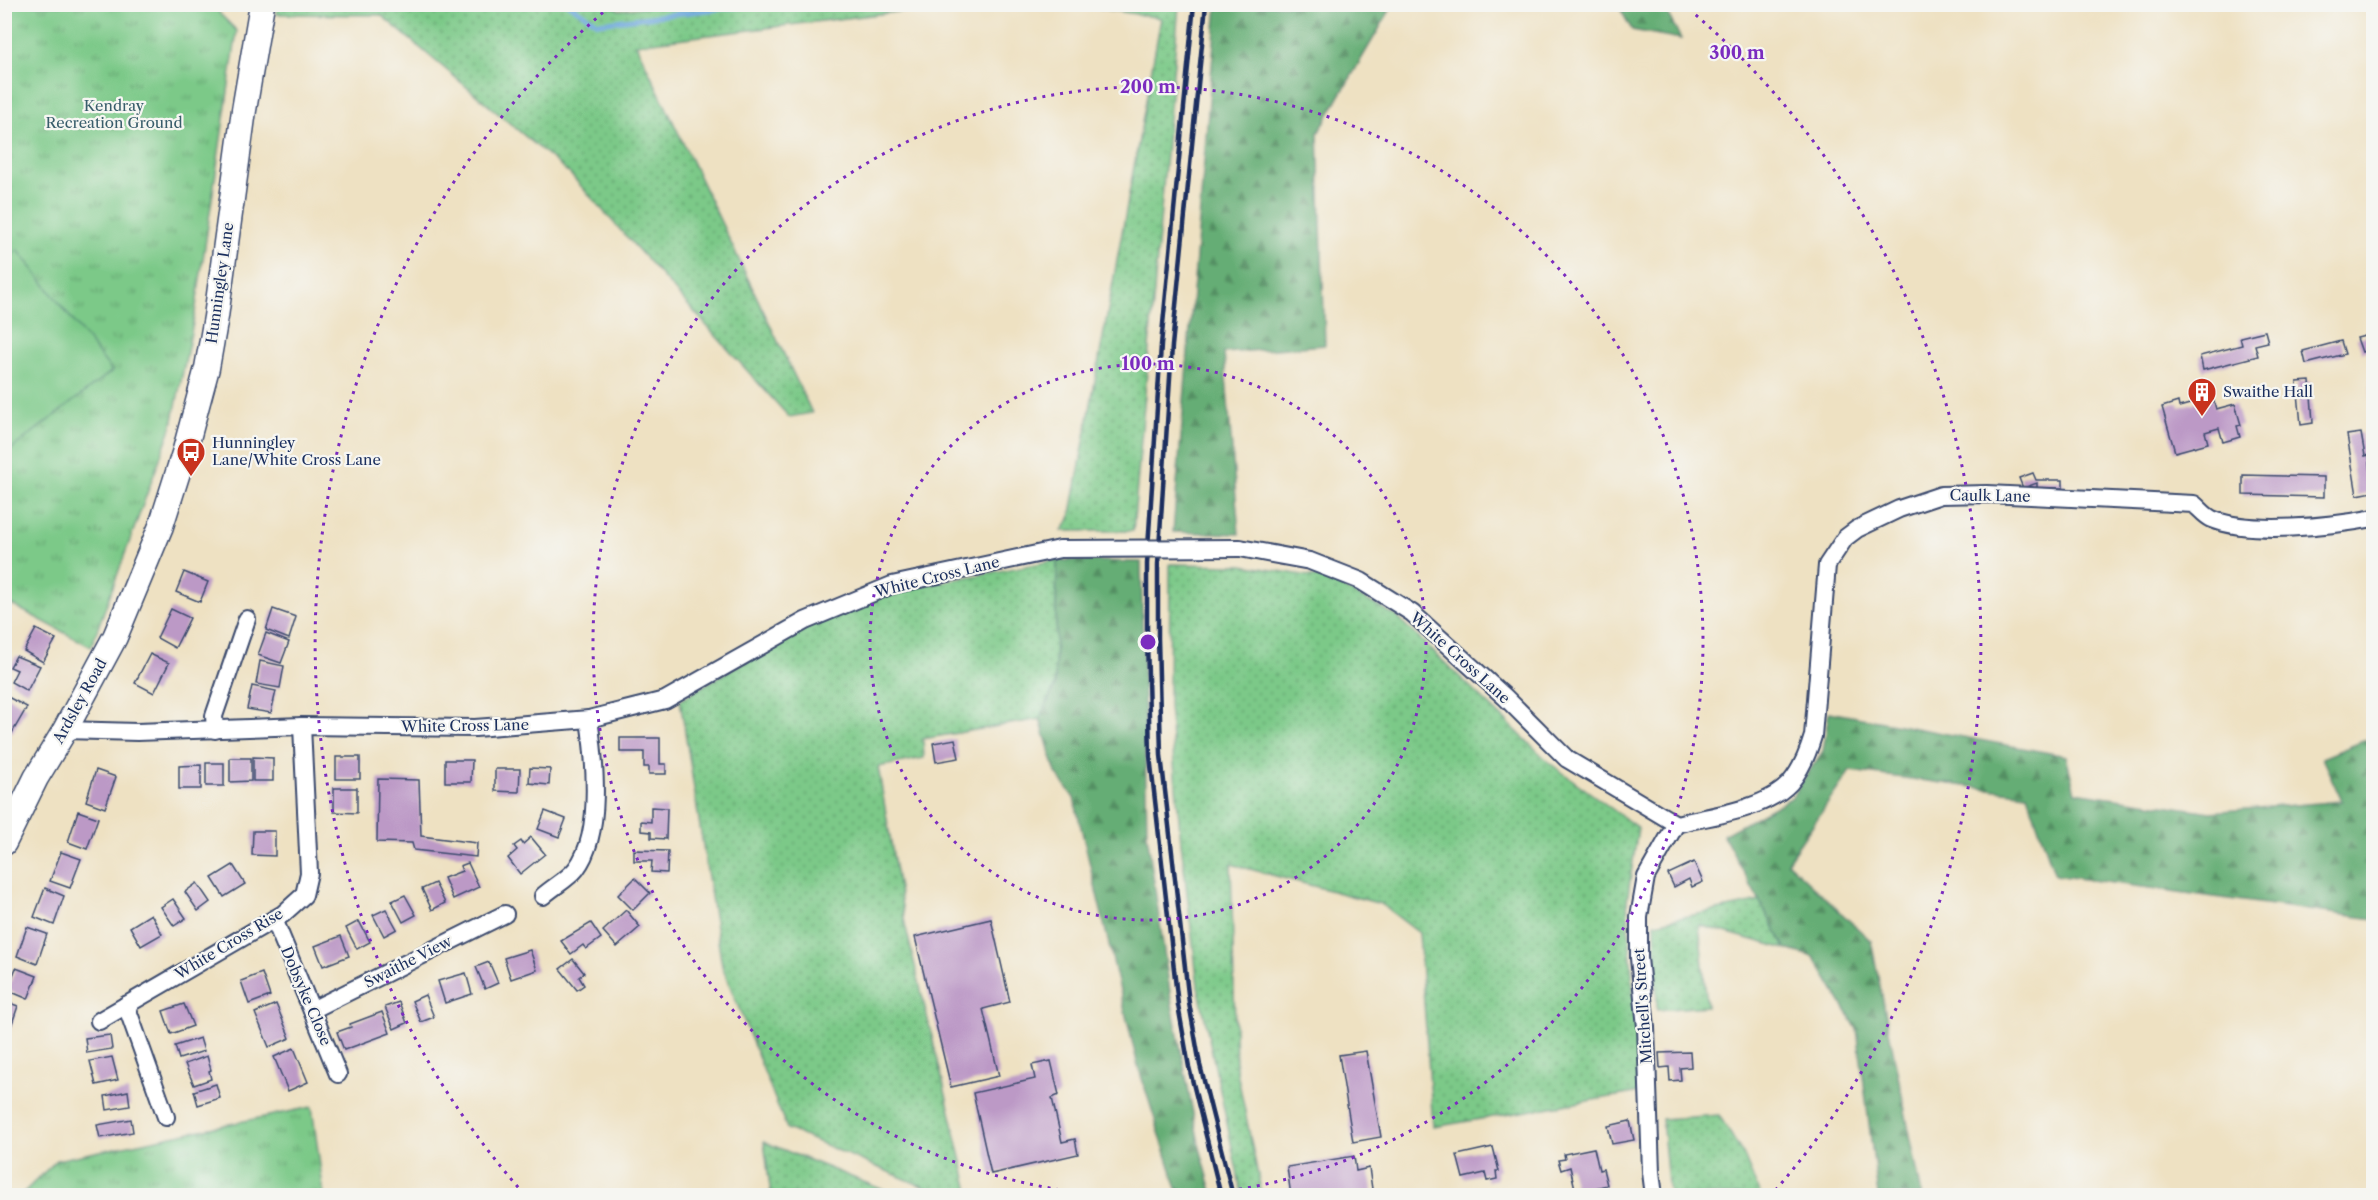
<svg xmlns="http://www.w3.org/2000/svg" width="2378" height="1200" font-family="'Libre Caslon Text',serif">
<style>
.grass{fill:url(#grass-dots);stroke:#4c7c73;stroke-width:1.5}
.forest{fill:url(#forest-firs);stroke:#406e69;stroke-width:1.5}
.park{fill:url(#park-tufts);stroke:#4c7c73;stroke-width:1.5}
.garden{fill:#7cc988;stroke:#4c7c73;stroke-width:1.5}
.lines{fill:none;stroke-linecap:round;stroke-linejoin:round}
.stream{stroke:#6fa8de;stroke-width:5}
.building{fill:#bc99c6}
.minor-casing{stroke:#3b4a6d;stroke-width:20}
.secondary-casing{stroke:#3b4a6d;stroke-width:27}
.minor{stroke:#fff;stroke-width:16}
.secondary{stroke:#fff;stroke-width:24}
.rail{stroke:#1b2f5e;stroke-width:4.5}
.minor-bridge-casing{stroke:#3b4a6d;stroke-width:20;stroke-linecap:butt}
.minor-bridge{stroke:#fff;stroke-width:16}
.ring{fill:none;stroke:#7b2cbf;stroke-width:3;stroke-dasharray:3 6}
.labels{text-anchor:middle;stroke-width:4.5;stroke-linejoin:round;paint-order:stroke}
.park-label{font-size:15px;fill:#385d6b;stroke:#f6f6f2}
.street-label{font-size:15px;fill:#1b2f5e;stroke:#f6f6f2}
.poi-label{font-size:15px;fill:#1b2f5e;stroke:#f6f6f2;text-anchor:start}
.centre{fill:#7b2cbf;stroke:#f6f6f2;stroke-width:3}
.ring-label{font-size:18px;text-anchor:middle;font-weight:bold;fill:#7b2cbf;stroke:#f6f6f2;stroke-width:4.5;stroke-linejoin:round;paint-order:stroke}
</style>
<defs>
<pattern id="grass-dots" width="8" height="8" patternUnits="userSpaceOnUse" patternTransform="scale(1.5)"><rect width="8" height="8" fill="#7cc988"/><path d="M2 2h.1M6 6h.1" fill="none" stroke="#65a472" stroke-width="1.8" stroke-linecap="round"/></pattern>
<pattern id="forest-firs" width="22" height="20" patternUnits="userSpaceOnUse" patternTransform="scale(1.5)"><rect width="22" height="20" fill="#65ad74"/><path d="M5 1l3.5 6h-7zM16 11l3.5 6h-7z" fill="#528d62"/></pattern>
<pattern id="park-tufts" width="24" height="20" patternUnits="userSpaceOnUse" patternTransform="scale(1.5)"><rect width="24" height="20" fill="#7cc988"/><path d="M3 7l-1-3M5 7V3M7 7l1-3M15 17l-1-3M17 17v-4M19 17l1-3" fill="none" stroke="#65a472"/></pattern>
</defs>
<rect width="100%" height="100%" fill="#f6f6f2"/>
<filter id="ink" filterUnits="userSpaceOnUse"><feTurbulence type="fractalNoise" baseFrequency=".0167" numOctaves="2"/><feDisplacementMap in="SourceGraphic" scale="12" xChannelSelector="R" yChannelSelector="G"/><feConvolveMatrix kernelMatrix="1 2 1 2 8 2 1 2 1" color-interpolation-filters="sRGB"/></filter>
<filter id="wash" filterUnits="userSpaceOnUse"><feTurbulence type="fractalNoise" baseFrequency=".008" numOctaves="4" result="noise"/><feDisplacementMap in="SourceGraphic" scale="24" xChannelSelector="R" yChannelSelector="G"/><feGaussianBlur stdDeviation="1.35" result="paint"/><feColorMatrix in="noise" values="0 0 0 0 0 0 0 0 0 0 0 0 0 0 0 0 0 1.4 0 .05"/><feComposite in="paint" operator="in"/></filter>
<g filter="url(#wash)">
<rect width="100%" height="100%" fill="#eee1c2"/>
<g class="grass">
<polygon points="279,5 609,4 619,10 667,4 953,5 636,44 812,413 789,417 570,174 381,15 276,14"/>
<polygon points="1079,5 1179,5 1133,531 1062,531 1070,519 1161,18"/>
<polygon points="1057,560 1055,685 1040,719 923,739 924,758 878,767 905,924 970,1195 943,1195 787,1129 722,966 680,700 806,625 898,590"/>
<polygon points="1170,564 1242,565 1327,579 1396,616 1551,764 1638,828 1627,901 1640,1092 1433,1127 1419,933 1381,904 1231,864 1236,1067 1262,1195 1242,1195 1198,986 1181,843 1169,706"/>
<polygon points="1760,901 1786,949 1699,925 1707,1006 1657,1010 1655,923"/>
<polygon points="1719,1115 1744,1156 1760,1195 1669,1195 1662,1119"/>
<polygon points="764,1142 896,1195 771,1195"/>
</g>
<g class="forest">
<polygon points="1217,5 1393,5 1318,133 1325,345 1224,353 1239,534 1173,532"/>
<polygon points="1618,5 1663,5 1681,39 1632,30"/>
<polygon points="1057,560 1141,562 1147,834 1171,999 1199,1144 1213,1195 1179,1195 1138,1066 1074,798 1056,773 1040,719 1055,685"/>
<polygon points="1829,712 2066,756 2075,792 2211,812 2342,801 2322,758 2373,737 2373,919 2055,875 2027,794 1850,771 1787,862 1871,941 1922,1195 1878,1195 1857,1029 1814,957 1786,949 1723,835 1791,798 1823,751"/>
</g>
<g class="park">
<polygon points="4,5 216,5 220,14 237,31 195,313 172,425 91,647 5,601"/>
<polygon points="312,1107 324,1195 21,1195 57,1160"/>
</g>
<polygon class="garden" points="18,250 112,371 5,454 5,261"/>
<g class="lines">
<polyline class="stream" points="568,4 598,23 759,4"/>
</g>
<g id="blocks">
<g class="building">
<polygon points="2265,331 2268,342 2255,345 2258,356 2203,370 2200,356 2242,345 2240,337"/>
<polygon points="2373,334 2373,349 2362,352 2357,338"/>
<polygon points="2341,341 2345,354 2306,364 2303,351"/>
<polygon points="2370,375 2373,375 2373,421 2372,421"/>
<polygon points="2310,381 2313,423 2301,425 2297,382"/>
<polygon points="2211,392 2216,409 2235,404 2241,425 2237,426 2240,437 2223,442 2219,428 2205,432 2208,443 2175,452 2162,407 2178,402 2179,407 2197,402 2195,396"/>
<polygon points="2361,433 2365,456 2369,455 2373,492 2357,495 2347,435"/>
<polygon points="2033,473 2036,480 2063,480 2063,488 2037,488 2037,483 2023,488 2019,478"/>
<polygon points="2243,475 2324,477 2324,497 2243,495"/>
<polygon points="184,572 208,582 200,602 176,592"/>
<polygon points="171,609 190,618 175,648 157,638"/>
<polygon points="273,609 296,617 289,639 266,630"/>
<polygon points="36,629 56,639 43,662 24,651"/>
<polygon points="266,633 289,642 281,663 258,655"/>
<polygon points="150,654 169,663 154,693 135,683"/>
<polygon points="16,656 40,666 27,691 11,682 17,670 10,667"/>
<polygon points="260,661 284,666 280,688 256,684"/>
<polygon points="252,686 276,691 271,713 247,709"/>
<polygon points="4,695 27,707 12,733 4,729"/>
<polygon points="620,738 660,738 660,764 666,764 666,774 649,774 649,767 644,767 644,752 620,752"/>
<polygon points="955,739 959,758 936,762 933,743"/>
<polygon points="253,757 273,758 273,781 253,781"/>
<rect x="336" y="757" width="24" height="22"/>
<polygon points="230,758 251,758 251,781 230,782"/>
<polygon points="445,760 472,760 471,782 445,782"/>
<rect x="206" y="763" width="18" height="23"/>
<polygon points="201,765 201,789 179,789 179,766"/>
<polygon points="530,768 550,769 549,785 529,783"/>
<polygon points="495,769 520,769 519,792 495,791"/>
<polygon points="96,770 116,777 105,808 86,801"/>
<polygon points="378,779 419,780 421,836 477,843 476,857 414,850 412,843 377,842"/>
<polygon points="334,788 357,788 357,813 334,812"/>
<polygon points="651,807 667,808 666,839 651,838 651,832 641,831 641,821 651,822"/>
<polygon points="78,811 98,818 87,849 68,842"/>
<polygon points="545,811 566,819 559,837 538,829"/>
<polygon points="253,831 275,831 275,856 252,855"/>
<polygon points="531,837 545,854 520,874 508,858 517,850 514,846 521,841 523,844"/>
<polygon points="634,850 668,851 667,873 651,872 652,861 634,861"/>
<polygon points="61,852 81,859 70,888 50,881"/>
<polygon points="1694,862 1703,882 1692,887 1689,879 1674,887 1668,874"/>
<polygon points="468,863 479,887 453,899 444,878 462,871 460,866"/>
<polygon points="233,865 245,884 224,897 212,878"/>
<polygon points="635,878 650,893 633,910 618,895"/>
<polygon points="197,883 210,902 198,911 185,892"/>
<polygon points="435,883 445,903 432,910 422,889"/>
<polygon points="45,888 64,896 54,925 34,917"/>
<polygon points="405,895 416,915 403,922 392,901"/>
<polygon points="173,899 186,918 174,926 161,907"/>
<polygon points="386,909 397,929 384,936 373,915"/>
<polygon points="626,910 640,927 617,947 603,931"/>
<polygon points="151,914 162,934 141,946 130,927"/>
<polygon points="991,919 1010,1002 983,1009 999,1076 951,1087 915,937"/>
<polygon points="359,921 370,942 357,949 346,928"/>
<polygon points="591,923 601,938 586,949 583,945 571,954 561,941"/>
<polygon points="27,927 47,934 37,964 17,956"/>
<polygon points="341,936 349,956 323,966 315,946"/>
<polygon points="530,950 537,970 511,979 504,958"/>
<polygon points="573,959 584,973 579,977 584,985 577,990 560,969"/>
<polygon points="489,962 498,983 485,989 476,967"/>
<polygon points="16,968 37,976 28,999 7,990"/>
<polygon points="262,973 270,996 249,1004 241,981"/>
<polygon points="466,973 472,994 445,1003 438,981"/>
<polygon points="425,995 434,1017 421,1022 412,1001"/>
<polygon points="4,1001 18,1006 8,1035 4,1034"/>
<polygon points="399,1002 407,1023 394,1029 385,1007"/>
<polygon points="184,1004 193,1026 171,1034 163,1011"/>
<polygon points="276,1004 290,1038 269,1047 255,1013"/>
<polygon points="382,1012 390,1033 344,1050 337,1032 351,1027 350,1024"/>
<polygon points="110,1035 112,1049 87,1053 85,1038"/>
<polygon points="200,1038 204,1051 179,1059 175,1046"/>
<polygon points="294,1048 308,1082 288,1091 274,1057"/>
<polygon points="1366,1051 1381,1137 1353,1142 1339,1055"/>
<polygon points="1690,1052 1691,1067 1680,1068 1681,1080 1670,1081 1669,1067 1660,1068 1659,1053"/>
<polygon points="207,1056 211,1070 209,1071 211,1079 194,1085 185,1064"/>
<polygon points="112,1057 118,1080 96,1085 90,1061"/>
<polygon points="1051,1061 1059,1095 1052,1098 1062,1142 1075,1139 1078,1154 991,1174 973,1093 1035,1079 1032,1065"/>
<polygon points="216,1084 220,1098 198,1105 194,1091"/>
<polygon points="128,1091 130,1106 107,1110 105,1096"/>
<polygon points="131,1119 133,1132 100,1138 97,1125"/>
<polygon points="1630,1121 1634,1140 1612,1144 1608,1126"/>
<polygon points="1493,1147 1499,1171 1496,1171 1497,1179 1487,1181 1485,1173 1463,1178 1457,1155"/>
<polygon points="1594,1148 1599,1170 1603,1169 1607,1185 1576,1193 1570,1167 1561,1170 1558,1160 1565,1159 1564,1154"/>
<polygon points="1354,1156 1356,1171 1369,1168 1373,1196 1291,1196 1287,1167"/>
</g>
</g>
</g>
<g filter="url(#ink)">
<use href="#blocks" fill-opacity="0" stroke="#3b4a6d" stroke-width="1.5"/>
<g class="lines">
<g class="minor-casing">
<g id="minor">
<polyline points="1240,548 1310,561 1361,581 1412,613 1505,697 1567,759 1676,824"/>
<polyline points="65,730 137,732 302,726 475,728 589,719 665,700 805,621 892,585 1060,549"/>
<polyline points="215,730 214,716 247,619"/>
<path d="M 1676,824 C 1710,816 1765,810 1790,783 C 1801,770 1808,753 1813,736 L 1827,565 L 1845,538 L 1857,529 L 1899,509 L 1941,495 L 1987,494 L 2194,504 C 2200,509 2205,516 2212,519 C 2250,535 2333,526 2374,518"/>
<path d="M 543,896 C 553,887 568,879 576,869 C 603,834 595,761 589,719"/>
<polyline points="274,919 338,1074"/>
<polyline points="126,1005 166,1117"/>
<polyline points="312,1010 505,914"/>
<polyline points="99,1021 283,914 304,895 309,873 302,726"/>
<polyline points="1654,1196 1651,1172 1646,1027 1639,958 1639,917 1646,877 1676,824"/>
</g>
</g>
<g class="secondary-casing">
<polyline id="secondary" points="4,843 36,778 65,730 115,637 161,526 185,450 207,368 216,317 244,110 262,4"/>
</g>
<use href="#minor" class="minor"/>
<use href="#secondary" class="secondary"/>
<g class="rail">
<polyline points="1194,4 1161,345 1147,564 1147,638 1150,756 1178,1005 1189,1067 1221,1196"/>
<polyline points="1206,4 1172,346 1158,565 1158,638 1161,755 1189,1003 1200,1065 1233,1196"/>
</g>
<g class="minor-bridge-casing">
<polyline id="minor-bridge" points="1060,549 1240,548"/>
</g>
<use href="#minor-bridge" class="minor-bridge"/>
</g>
</g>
<g class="ring">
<circle cx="1148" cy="642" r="278"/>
<path d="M1104 1195A555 555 0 1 1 1192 1195"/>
<path d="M524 1194A833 833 0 0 1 607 9M1689 9A833 833 0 0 1 1772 1194"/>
</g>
<defs>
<g id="building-pin" transform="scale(1.5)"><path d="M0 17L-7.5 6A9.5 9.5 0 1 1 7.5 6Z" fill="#c8321e" stroke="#f6f6f2"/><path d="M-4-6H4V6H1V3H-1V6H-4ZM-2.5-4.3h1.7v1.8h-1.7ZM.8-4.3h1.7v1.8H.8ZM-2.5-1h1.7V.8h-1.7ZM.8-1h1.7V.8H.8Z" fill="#fff"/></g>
<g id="bus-pin" transform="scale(1.5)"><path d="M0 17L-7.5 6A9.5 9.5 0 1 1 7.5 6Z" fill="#c8321e" stroke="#f6f6f2"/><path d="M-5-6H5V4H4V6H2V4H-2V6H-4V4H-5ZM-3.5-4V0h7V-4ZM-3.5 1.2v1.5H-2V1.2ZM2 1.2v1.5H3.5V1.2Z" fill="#fff"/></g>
</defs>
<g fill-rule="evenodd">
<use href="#building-pin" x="2202" y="392"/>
<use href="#bus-pin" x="191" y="452"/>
</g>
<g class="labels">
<g class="park-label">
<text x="114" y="111">Kendray<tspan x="114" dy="17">Recreation Ground</tspan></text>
</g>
<g class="street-label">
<text transform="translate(220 283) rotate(-82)" y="5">Hunningley Lane</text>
<text transform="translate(1990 496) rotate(1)" y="5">Caulk Lane</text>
<text transform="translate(937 577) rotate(-14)" y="5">White Cross Lane</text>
<text transform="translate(1460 658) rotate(42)" y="5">White Cross Lane</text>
<text transform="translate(80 701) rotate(-61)" y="5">Ardsley Road</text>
<text transform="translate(465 726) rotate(-1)" y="5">White Cross Lane</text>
<text transform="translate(229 944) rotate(-31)" y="5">White Cross Rise</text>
<text transform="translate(408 962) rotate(-27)" y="5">Swaithe View</text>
<text transform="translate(306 996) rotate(67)" y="5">Dobsyke Close</text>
<text transform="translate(1643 1006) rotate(-94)" y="5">Mitchell's Street</text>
</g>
<g class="poi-label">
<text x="2223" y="397">Swaithe Hall</text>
<text x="212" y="448">Hunningley<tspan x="212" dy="17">Lane/White Cross Lane</tspan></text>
</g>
</g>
<circle cx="1148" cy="642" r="9" class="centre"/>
<g class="ring-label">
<text x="1737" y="59">300 m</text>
<text x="1148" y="93">200 m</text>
<text x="1148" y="370">100 m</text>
</g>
<rect width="2378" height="1200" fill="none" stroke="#f6f6f2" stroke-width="24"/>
</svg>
